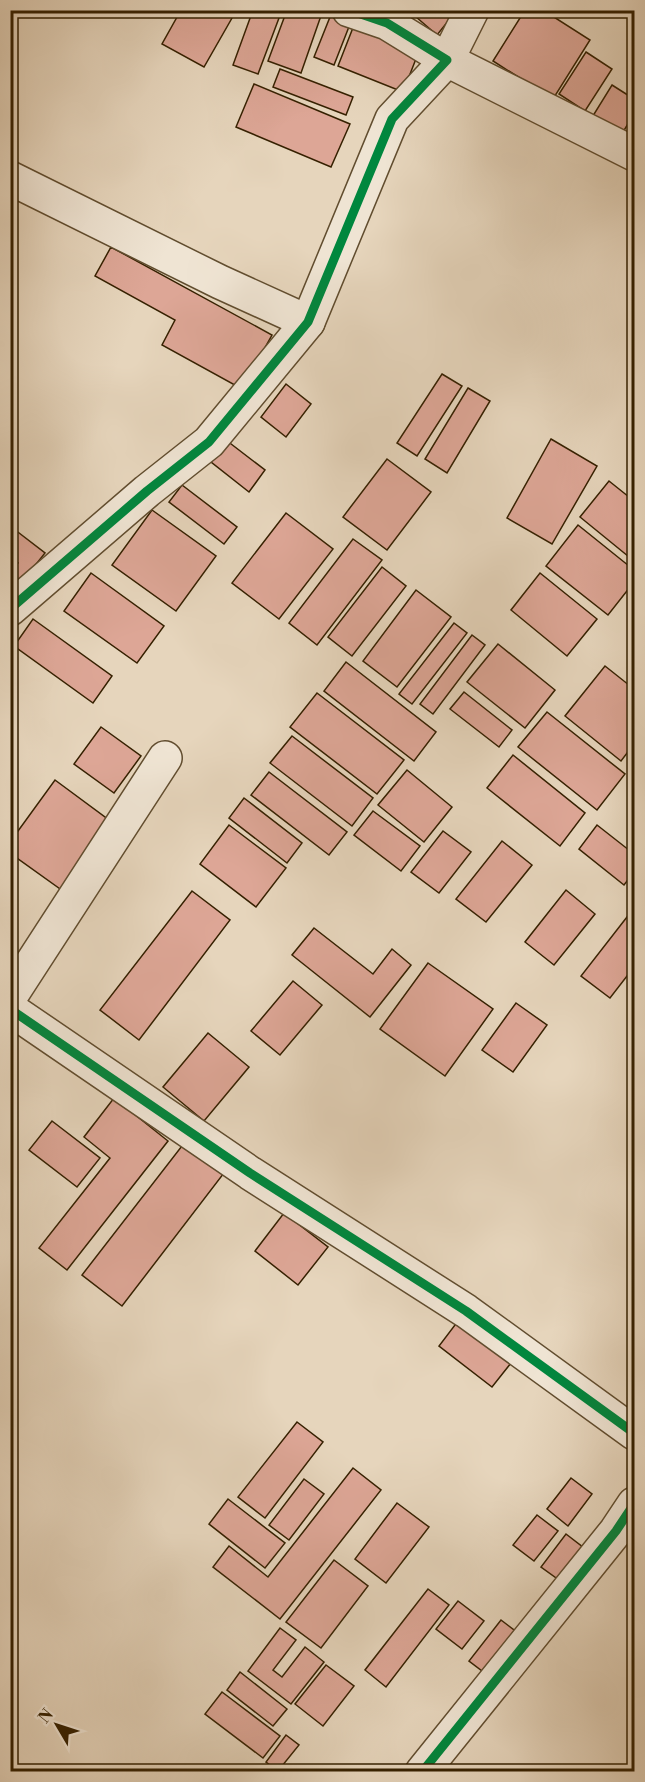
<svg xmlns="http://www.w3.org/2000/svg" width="645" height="1782" font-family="'Libre Bodoni',serif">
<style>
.building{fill:#dda696;stroke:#352000;stroke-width:1.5}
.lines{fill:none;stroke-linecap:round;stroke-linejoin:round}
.minor-casing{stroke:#614d2f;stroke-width:36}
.minor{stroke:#efe4d3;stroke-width:33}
.cycleway-casing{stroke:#efe4d3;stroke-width:13}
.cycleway{stroke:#00873e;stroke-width:9}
</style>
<rect width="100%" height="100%" fill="#e6d5bc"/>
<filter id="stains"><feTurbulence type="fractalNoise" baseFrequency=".00333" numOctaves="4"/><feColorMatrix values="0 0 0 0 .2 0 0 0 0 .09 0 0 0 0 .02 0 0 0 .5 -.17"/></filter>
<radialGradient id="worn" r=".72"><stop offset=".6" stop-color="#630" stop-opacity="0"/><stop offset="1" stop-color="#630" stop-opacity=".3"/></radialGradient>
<g class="building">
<polygon points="181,10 236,11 204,67 162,44"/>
<polygon points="253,10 282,10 258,74 233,65"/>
<polygon points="287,10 323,10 301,73 268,61"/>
<polygon points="408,10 457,10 437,35"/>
<polygon points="525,10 543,10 590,40 553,99 493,61"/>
<polygon points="332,12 352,19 334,65 314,57"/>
<polygon points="356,20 421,46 403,92 338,66"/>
<polygon points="586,52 612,69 585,111 559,94"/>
<polygon points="280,69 353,97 346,115 273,87"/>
<polygon points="254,84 350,124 331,167 236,127"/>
<polygon points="612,85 634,99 634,114 620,137 591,119"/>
<polygon points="111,247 272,335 242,389 162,345 175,320 95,276"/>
<polygon points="442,374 462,386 417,456 397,443"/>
<polygon points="286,384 311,404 286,437 261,417"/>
<polygon points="468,388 490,401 447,473 425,459"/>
<polygon points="222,437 265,470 249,492 206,458"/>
<polygon points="551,439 597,466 552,544 507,518"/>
<polygon points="387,459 431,492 387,550 343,517"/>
<polygon points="609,481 634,501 634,561 580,517"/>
<polygon points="182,485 237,527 224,544 169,502"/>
<polygon points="152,510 216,556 176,611 112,565"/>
<polygon points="286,513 333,549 279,619 232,583"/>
<polygon points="578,525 634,570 634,582 608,615 546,566"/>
<polygon points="10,526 45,553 10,597 10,573 18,563 10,557"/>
<polygon points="353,539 382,560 317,645 289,623"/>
<polygon points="382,567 406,586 352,656 328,637"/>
<polygon points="91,573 164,626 137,663 64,611"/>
<polygon points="540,573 597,619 567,656 511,610"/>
<polygon points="416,590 451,617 397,687 363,661"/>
<polygon points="33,619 112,676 93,703 14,646"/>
<polygon points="454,623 467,633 412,704 399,694"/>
<polygon points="472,635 485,645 433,714 420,704"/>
<polygon points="498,644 555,690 525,728 467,682"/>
<polygon points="346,662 436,732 414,761 324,691"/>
<polygon points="605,666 634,689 634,744 621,761 565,716"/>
<polygon points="464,692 512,730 499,747 450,709"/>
<polygon points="317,693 404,760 377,794 290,727"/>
<polygon points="547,712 625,774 597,810 518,747"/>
<polygon points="101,727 141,756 114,793 74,764"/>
<polygon points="292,736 373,798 352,826 270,763"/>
<polygon points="513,755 585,813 560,846 487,788"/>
<polygon points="407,770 452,807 424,842 378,805"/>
<polygon points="269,772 347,832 329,855 251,795"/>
<polygon points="55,780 113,823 63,891 10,853 10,842"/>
<polygon points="244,798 302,843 287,863 229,818"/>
<polygon points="373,811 420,846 401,871 354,835"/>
<polygon points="229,825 286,868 256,907 200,864"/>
<polygon points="597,825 634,854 634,872 624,885 579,849"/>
<polygon points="443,831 471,852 439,893 411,872"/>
<polygon points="502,841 532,865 486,922 456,899"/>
<polygon points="566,890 595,914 554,965 525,942"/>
<polygon points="192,891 230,920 139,1040 100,1010"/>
<polygon points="634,908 634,967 610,998 581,976"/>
<polygon points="314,928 373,974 392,949 411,965 370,1017 292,955"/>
<polygon points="428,963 493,1009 445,1076 380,1029"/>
<polygon points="293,981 322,1005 280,1055 251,1031"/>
<polygon points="516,1003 547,1025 513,1072 482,1050"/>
<polygon points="208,1033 249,1067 204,1121 163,1087"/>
<polygon points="114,1098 168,1141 67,1270 39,1248 110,1158 84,1137"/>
<polygon points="52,1121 100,1158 77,1187 29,1150"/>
<polygon points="185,1142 224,1173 122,1306 82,1275"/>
<polygon points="284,1213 328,1247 298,1285 255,1251"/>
<polygon points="458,1321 511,1363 492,1387 439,1346"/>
<polygon points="297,1422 323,1442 265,1518 238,1497"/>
<polygon points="353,1468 381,1490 280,1619 213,1567 229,1546 268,1577"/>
<polygon points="571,1478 592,1494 568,1526 547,1509"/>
<polygon points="304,1479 324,1494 289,1540 269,1525"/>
<polygon points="228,1499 285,1543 265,1568 209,1524"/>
<polygon points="397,1503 429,1527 386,1583 355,1559"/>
<polygon points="537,1515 558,1531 534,1561 513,1545"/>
<polygon points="566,1534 584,1548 559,1580 541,1567"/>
<polygon points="334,1560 368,1586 321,1648 286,1622"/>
<polygon points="428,1589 449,1605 386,1687 365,1670"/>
<polygon points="458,1601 484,1621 462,1649 436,1629"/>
<polygon points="501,1620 522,1636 490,1677 469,1661"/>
<polygon points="280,1628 296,1640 273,1670 282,1677 305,1647 324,1662 291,1704 248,1671"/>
<polygon points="326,1665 354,1686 323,1726 295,1704"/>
<polygon points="240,1672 287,1709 273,1726 227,1690"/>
<polygon points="222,1692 280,1736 263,1758 205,1714"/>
<polygon points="286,1735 299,1745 278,1771 266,1762"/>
</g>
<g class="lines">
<g class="minor-casing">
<g id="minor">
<polyline points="472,10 447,60 634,154"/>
<polyline points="10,178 220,282 308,322"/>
<polyline points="10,609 147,491 209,442 308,322 392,119 447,60 387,23 349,10"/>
<polyline points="10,997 165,758"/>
<polyline points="10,1009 250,1173 466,1311 634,1433"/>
<polyline points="422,1772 616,1531 634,1504"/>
</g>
</g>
<use href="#minor" class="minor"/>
<g class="cycleway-casing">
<g id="cycleway">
<polyline points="10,609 147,491 209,442 308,322 392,119 447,60 387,23 349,10"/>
<polyline points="10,1009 250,1173 466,1311 634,1433"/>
<polyline points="422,1772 616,1531 634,1504"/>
</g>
</g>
<use href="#cycleway" class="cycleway"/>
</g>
<rect width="645" height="1782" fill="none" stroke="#e6d5bc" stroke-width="36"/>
<rect x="12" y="12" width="621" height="1758" fill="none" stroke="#352000" stroke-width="3"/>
<rect x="18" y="18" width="609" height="1746" fill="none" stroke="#352000" stroke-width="1.5"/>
<g transform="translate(57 1725) rotate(309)" stroke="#efe4d3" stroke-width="4.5" paint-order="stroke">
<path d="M0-4.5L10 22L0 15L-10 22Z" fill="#352000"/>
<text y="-9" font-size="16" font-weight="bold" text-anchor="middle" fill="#352000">N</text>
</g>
<rect width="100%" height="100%" filter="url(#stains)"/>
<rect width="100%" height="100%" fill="url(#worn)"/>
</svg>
